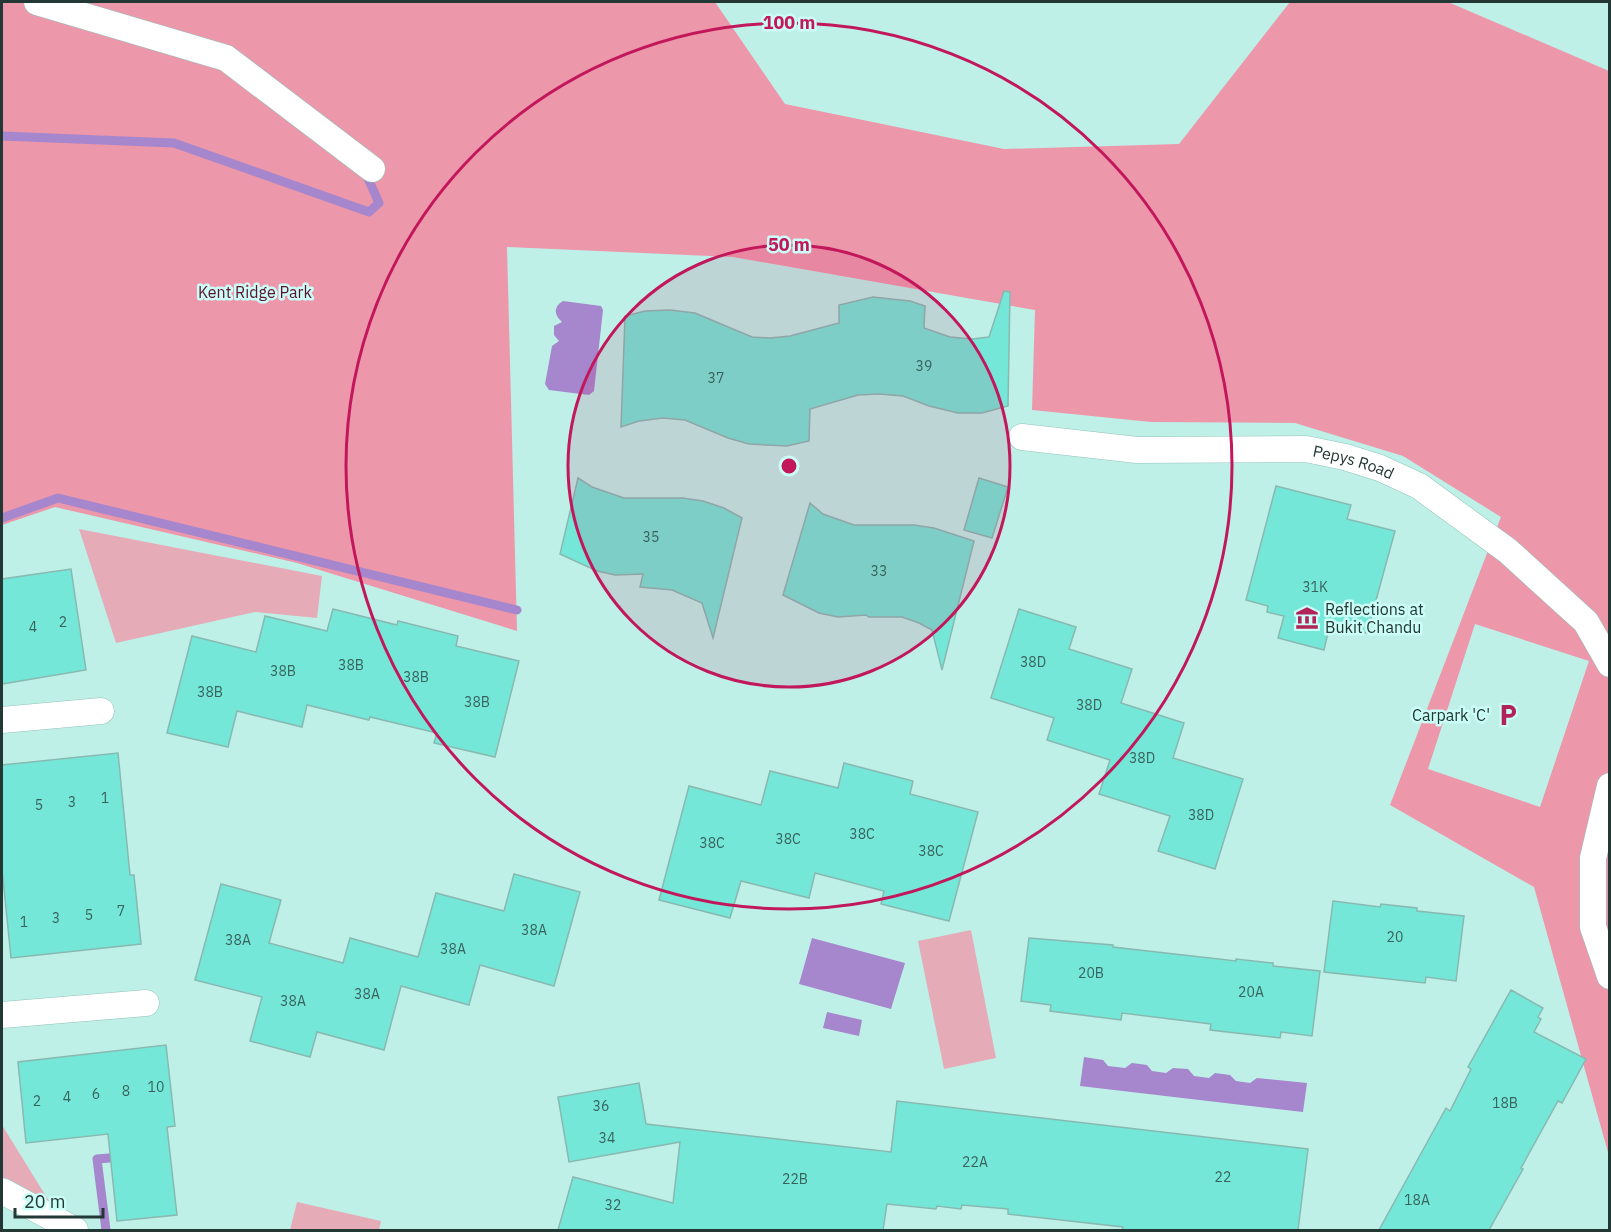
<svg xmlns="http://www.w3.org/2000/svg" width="1611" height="1232" font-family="'IBM Plex Sans',sans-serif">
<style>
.green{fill:#e5acb8}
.forest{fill:#ed97ab;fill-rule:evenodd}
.water{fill:#a686cc}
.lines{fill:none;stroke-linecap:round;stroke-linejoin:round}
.stream{stroke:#a686cc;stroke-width:9}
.building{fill:#75e7d8;stroke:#88b9b1;stroke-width:1.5}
.street-casing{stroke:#92c3bb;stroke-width:27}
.street{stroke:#fff;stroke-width:26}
.ring{fill:none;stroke:#c2185b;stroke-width:3}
.labels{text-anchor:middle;stroke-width:5;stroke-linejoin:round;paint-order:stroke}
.number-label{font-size:14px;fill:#38635d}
.park-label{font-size:16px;fill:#5e122d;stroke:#cbfef6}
.street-label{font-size:16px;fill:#233734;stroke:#cbfef6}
.poi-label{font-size:16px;fill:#233734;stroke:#cbfef6;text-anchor:start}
.centre{fill:#c2185b;stroke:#cbfef6;stroke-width:3}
.ring-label{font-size:18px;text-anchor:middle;font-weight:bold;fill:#c2185b;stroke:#cbfef6;stroke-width:5;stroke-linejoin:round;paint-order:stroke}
</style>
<rect width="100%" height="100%" fill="#bef0e8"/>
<g class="green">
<polygon points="79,529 322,576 317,618 255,612 116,643"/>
<polygon points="971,930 996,1058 944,1069 918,941"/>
<polygon points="2,1125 52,1206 2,1177"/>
<polygon points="297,1202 381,1221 379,1230 290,1230"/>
</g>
<path class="forest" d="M 2,2 L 715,2 L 785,104 L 1004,149 L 1179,144 L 1290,2 L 1448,2 L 1609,71 L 1609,1156 L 1534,887 L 1390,805 L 1501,517 L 1403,456 L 1295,423 L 1151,422 L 1032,410 L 1035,310 L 733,257 L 507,247 L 517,631 L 297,563 L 55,507 L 2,525 ZM 1475,624 L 1589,661 L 1540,807 L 1428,769 Z"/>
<g class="water">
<path d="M 563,301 L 601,306 L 603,310 L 594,391 L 589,395 L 549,390 L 545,384 L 552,346 L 559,341 L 554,335 L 554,326 L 562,322 C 554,315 553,307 563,301 Z"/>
<polygon points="812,938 905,963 891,1009 799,984"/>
<polygon points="827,1012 862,1020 859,1036 823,1028"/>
<polygon points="1084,1057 1103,1060 1108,1066 1125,1068 1132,1063 1147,1065 1152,1071 1166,1073 1173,1068 1188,1069 1194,1076 1209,1078 1215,1073 1230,1075 1236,1081 1250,1083 1257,1078 1307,1083 1303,1112 1080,1086"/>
</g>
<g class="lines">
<g class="stream">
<polyline points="2,136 174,143 369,212 379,203 367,176 362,173"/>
<polyline points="2,518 58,498 517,610"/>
<polyline points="106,1230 97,1159 122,1157"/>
</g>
</g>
<g class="building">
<polygon points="1004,291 1010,292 1008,406 982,413 958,413 929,406 903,396 879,394 858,395 810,409 809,441 787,446 749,444 728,438 685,420 663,418 639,421 621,427 625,316 645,311 670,310 695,313 752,337 770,338 790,336 839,323 839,305 873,297 910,301 925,306 924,328 950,337 972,339 989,337"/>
<polygon points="578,478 592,487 624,498 683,498 703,501 724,508 742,518 713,638 702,603 672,590 640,587 643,574 615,575 597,571 560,554"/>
<polygon points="979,478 1008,487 992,538 964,530"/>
<polygon points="1276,486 1351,505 1347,519 1395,531 1367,633 1349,628 1348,633 1329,628 1324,650 1278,638 1284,616 1267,612 1268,606 1246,600"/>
<polygon points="810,503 823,514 854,525 914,525 934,528 974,541 942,670 932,630 919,623 902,617 869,617 866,615 838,617 819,613 783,595"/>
<polygon points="71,569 86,670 2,684 2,579"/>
<polygon points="333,609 397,625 398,621 458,636 456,646 519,661 495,757 434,743 437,733 370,717 369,720 307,705 302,727 237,711 228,747 167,733 192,636 256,652 265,616 327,631"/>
<polygon points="1019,609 1076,627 1069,649 1132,669 1121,703 1184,723 1173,758 1243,779 1215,869 1158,851 1170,816 1099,794 1110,760 1047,740 1054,718 991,698"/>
<polygon points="118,753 130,875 134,875 141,944 11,958 2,869 2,765"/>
<polygon points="844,763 913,781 910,794 978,812 949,921 881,904 884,891 815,873 809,898 741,881 730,918 659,900 689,786 761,805 770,771 838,788"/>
<polygon points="514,874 580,892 554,986 480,965 469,1005 401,986 384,1050 317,1032 310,1057 250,1041 262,997 195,980 221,884 281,900 269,943 343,963 350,938 418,957 436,893 504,911"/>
<polygon points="1333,901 1380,907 1381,904 1417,908 1417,911 1464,916 1456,981 1426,977 1425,983 1324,972"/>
<polygon points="1029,938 1113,945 1113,947 1236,961 1236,959 1273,963 1273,966 1320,971 1312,1036 1281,1032 1280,1038 1210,1030 1211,1024 1122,1013 1121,1020 1050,1011 1051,1005 1021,1001"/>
<polygon points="1511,990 1543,1008 1538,1017 1541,1019 1534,1032 1586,1059 1562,1103 1558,1101 1521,1168 1523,1169 1489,1230 1379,1230 1446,1108 1450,1111 1471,1069 1468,1067"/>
<polygon points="166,1045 175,1126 167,1127 177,1215 117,1221 108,1134 26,1143 18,1062"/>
<polygon points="639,1083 646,1124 891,1152 897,1101 1308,1149 1298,1230 1122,1230 1123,1227 1008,1214 1008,1209 962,1205 961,1209 937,1206 936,1209 887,1204 883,1230 558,1230 573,1177 673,1203 680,1142 569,1162 558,1097"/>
</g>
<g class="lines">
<g class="street-casing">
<g id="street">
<polyline points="37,2 226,58 372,169"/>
<path id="s1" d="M 1022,437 L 1137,450 L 1306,449 L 1345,457 L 1380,468 L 1419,486 L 1508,551 L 1586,622 L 1610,664"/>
<polyline points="2,720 101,711"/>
<polyline points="1610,786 1593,858 1593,927 1610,976"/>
<polyline points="2,1015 146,1003"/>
<polyline points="2,1191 75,1230"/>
</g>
</g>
<use href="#street" class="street"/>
</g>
<circle cx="789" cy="466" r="221" fill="#c2185b" fill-opacity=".12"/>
<g class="ring">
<circle cx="789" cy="466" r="221"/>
<circle cx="789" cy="466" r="443"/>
</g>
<defs>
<g id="museum-bare" transform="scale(1.8)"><path d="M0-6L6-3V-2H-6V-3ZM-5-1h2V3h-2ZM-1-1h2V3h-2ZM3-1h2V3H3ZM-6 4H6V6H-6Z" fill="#b22358" stroke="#cbfef6" stroke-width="2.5" paint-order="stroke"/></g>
<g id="parking-bare" transform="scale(1.8)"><path d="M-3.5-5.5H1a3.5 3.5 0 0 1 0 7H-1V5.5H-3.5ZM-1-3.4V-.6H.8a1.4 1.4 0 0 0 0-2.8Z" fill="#b22358" stroke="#cbfef6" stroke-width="2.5" paint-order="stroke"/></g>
</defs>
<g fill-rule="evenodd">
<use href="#museum-bare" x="1307" y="618"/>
<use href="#parking-bare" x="1508" y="715"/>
</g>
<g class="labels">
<g class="number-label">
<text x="924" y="371">39</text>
<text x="716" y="383">37</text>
<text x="651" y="542">35</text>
<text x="879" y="576">33</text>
<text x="1315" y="592">31K</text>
<text x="63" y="627">2</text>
<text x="33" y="632">4</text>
<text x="1033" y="667">38D</text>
<text x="351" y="670">38B</text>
<text x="283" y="676">38B</text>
<text x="416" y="682">38B</text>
<text x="210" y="697">38B</text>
<text x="477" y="707">38B</text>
<text x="1089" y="710">38D</text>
<text x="1142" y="763">38D</text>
<text x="105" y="803">1</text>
<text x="72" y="807">3</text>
<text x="39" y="810">5</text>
<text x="1201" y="820">38D</text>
<text x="862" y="839">38C</text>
<text x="788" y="844">38C</text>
<text x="712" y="848">38C</text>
<text x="931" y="856">38C</text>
<text x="121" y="916">7</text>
<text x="89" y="920">5</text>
<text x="56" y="923">3</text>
<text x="24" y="927">1</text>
<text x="534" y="935">38A</text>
<text x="1395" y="942">20</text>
<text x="238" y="945">38A</text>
<text x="453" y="954">38A</text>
<text x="1091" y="978">20B</text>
<text x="1251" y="997">20A</text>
<text x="367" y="999">38A</text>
<text x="293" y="1006">38A</text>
<text x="156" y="1092">10</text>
<text x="126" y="1096">8</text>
<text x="96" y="1099">6</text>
<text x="67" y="1102">4</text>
<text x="37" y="1106">2</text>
<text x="1505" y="1108">18B</text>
<text x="601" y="1111">36</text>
<text x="607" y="1143">34</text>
<text x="975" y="1167">22A</text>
<text x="1223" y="1182">22</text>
<text x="795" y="1184">22B</text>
<text x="1417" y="1205">18A</text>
<text x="613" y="1210">32</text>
</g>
<g class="park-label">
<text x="255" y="298">Kent Ridge Park</text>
</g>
<g class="street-label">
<text dy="6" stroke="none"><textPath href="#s1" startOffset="334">Pepys Road</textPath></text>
</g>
<g class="poi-label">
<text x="1325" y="615">Reflections at<tspan x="1325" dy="18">Bukit Chandu</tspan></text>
<text x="1490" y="721" text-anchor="end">Carpark 'C'</text>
</g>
</g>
<circle cx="789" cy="466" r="9" class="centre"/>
<g class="ring-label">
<text x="789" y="29">100 m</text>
<text x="789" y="251">50 m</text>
</g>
<rect width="1611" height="1232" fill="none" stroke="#233734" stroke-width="6"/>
<path d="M15 1208v9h88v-9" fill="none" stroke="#233734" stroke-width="3"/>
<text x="24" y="1208" font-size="18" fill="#233734" stroke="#cbfef6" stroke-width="4.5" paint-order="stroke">20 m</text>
</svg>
